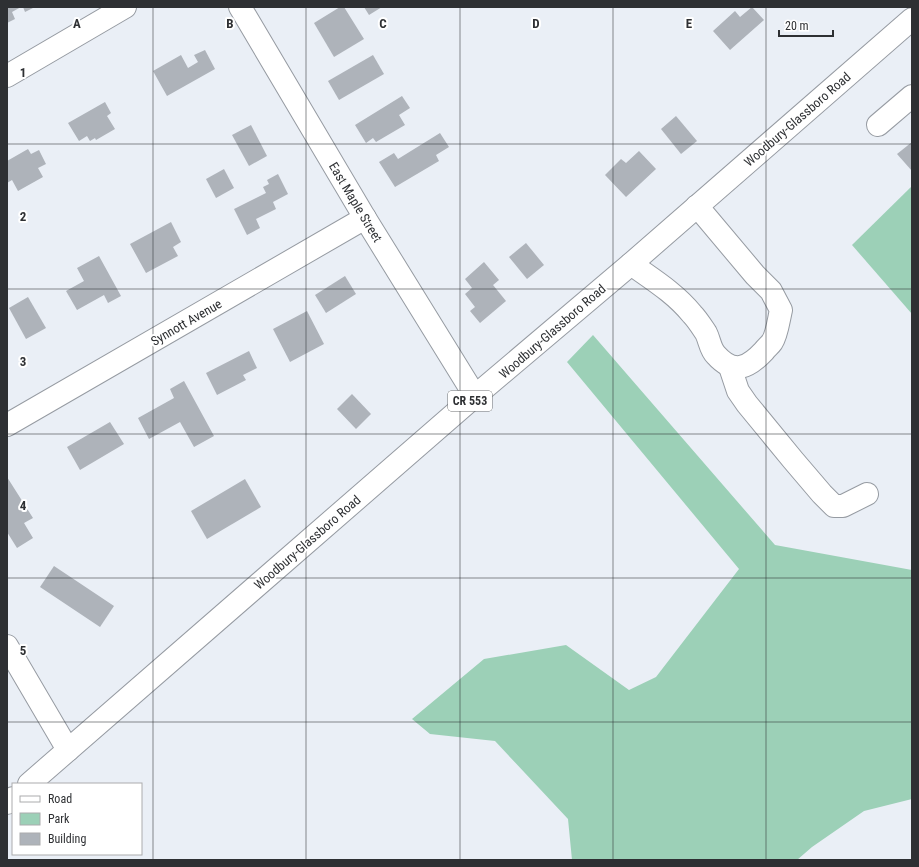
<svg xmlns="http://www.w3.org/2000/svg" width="919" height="867" font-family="'Roboto Condensed',sans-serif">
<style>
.green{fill:#9cd0b7}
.building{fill:#aeb3ba}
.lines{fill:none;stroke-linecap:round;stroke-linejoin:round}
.minor-casing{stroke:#969ba2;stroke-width:24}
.major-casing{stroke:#969ba2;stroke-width:24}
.minor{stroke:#fff;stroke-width:22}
.major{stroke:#fff;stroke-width:22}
.grid{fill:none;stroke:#2e3033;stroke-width:1;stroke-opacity:0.55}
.labels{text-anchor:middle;stroke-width:4;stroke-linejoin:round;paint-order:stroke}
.shield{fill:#fff;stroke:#6d6e70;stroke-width:1}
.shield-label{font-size:12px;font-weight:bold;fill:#2e3033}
.street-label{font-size:13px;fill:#2e3033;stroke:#fff}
.grid-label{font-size:13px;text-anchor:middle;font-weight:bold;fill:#2e3033;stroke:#fff;stroke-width:4;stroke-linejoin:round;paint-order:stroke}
</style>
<rect width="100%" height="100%" fill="#eaeff6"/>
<g class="green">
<polygon points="912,186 912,314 852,245"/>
<polygon points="593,335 775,545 912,570 912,799 864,811 812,847 797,860 572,860 568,819 495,741 430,734 412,719 484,659 566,645 629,690 656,677 739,569 567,362"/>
</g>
<g class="building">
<polygon points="7,7 21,7 12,12 15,19 7,23"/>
<polygon points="23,7 35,7 25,12"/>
<polygon points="340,7 344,7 364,39 334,57 314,23"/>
<polygon points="364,7 382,7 369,15"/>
<polygon points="752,7 764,20 730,50 713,31 735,11 740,17"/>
<polygon points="205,50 215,69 167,96 153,71 181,55 188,68 198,62 194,55"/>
<polygon points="373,55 384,74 339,100 328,81"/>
<polygon points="402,96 410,108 399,115 405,125 376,142 373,138 366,143 355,125"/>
<polygon points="105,102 111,113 107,116 115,129 96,140 95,138 90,141 87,136 79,141 68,123"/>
<polygon points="676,116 697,141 681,154 661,129"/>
<polygon points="251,125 267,156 249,166 232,135"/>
<polygon points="440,133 449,147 436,155 439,161 395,187 379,162 394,153 398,159"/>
<polygon points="912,142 912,171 897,154"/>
<polygon points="28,149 31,154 39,150 46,164 38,168 43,177 18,191 12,180 7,183 7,161"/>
<polygon points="639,151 656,169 626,197 605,175 621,159 626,163"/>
<polygon points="224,169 234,188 216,198 206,179"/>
<polygon points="278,174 288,194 273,202 276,209 256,219 260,228 247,235 234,209 266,193 263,187 269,184 267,180"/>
<polygon points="171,222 181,242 173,247 178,256 146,273 130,244"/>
<polygon points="526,243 544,265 527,279 509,257"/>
<polygon points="99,256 121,296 108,303 104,295 77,310 66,291 84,281 77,268"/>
<polygon points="484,262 499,280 493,285 506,301 480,323 470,311 475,307 465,294 472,288 465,279"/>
<polygon points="345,276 356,294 326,313 315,295"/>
<polygon points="28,297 46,328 26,339 9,308"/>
<polygon points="307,311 324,344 290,362 273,329"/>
<polygon points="249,351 257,368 243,375 246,380 217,395 206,373"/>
<polygon points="184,381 214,436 194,447 180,422 149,439 138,418 174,398 170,389"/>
<polygon points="352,394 371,414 356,429 337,409"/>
<polygon points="110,422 124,444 80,470 67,447"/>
<polygon points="7,477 33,518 24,523 33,538 17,548 7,532"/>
<polygon points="245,479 261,507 207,539 191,511"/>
<polygon points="54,566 114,606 100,627 40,587"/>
</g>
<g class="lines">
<g class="minor-casing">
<g id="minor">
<polyline points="240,7 365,218 475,396"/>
<polyline points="7,76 125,7"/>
<polyline points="878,125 912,96"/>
<path d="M 631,264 C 652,279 675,293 692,314 C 697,319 702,327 706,333 C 710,341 710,349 716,355 C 734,375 748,368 764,351 C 766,348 770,345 772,342 C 777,335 779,318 781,310 L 771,291 L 755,275 L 697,206"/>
<polyline points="730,367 738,391 747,404 793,460 822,494 834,506 843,506 867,494"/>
<polyline points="7,425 365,218"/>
<polyline points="7,646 68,750"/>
</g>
</g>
<g class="major-casing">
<g id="major">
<polyline points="29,784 475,396 631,264 912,19"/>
<polyline points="7,803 13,798"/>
</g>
</g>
<use href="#minor" class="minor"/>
<use href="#major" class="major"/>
</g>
<path class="grid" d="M 153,7 L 153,860M 306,7 L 306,860M 460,7 L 460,860M 613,7 L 613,860M 766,7 L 766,860M 7,144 L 912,144M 7,289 L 912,289M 7,434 L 912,434M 7,578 L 912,578M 7,722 L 912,722"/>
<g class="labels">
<rect class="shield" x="448" y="391" width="44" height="20" rx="3"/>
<g class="shield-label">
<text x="470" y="405">CR 553</text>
</g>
<g class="street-label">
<text transform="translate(797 119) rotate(-41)" y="5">Woodbury-Glassboro Road</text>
<text transform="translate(356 202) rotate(59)" y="5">East Maple Street</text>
<text transform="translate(186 322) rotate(-30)" y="5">Synnott Avenue</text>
<text transform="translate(552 331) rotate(-41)" y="5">Woodbury-Glassboro Road</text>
<text transform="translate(307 542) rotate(-41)" y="5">Woodbury-Glassboro Road</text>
</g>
</g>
<g class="grid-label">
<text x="77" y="28">A</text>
<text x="230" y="28">B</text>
<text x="383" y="28">C</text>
<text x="536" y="28">D</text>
<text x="689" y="28">E</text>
<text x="23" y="77">1</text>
<text x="23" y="221">2</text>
<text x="23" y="366">3</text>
<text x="23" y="510">4</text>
<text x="23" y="655">5</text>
</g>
<rect width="919" height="867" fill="none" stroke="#2e3033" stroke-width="16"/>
<rect x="12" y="783" width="130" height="72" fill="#ffffff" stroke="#abacad"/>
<rect x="20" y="796" width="20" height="6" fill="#ffffff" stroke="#abacad"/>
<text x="48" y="803" font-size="12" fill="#2e3033">Road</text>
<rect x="20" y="813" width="20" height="12" fill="#9cd0b7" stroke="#abacad"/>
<text x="48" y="823" font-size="12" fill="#2e3033">Park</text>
<rect x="20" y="833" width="20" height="12" fill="#aeb3ba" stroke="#abacad"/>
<text x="48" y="843" font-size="12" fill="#2e3033">Building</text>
<path d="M779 30v6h54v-6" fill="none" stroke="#2e3033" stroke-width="2"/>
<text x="785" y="30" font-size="12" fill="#2e3033" stroke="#ffffff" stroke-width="3" paint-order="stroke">20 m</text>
</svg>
